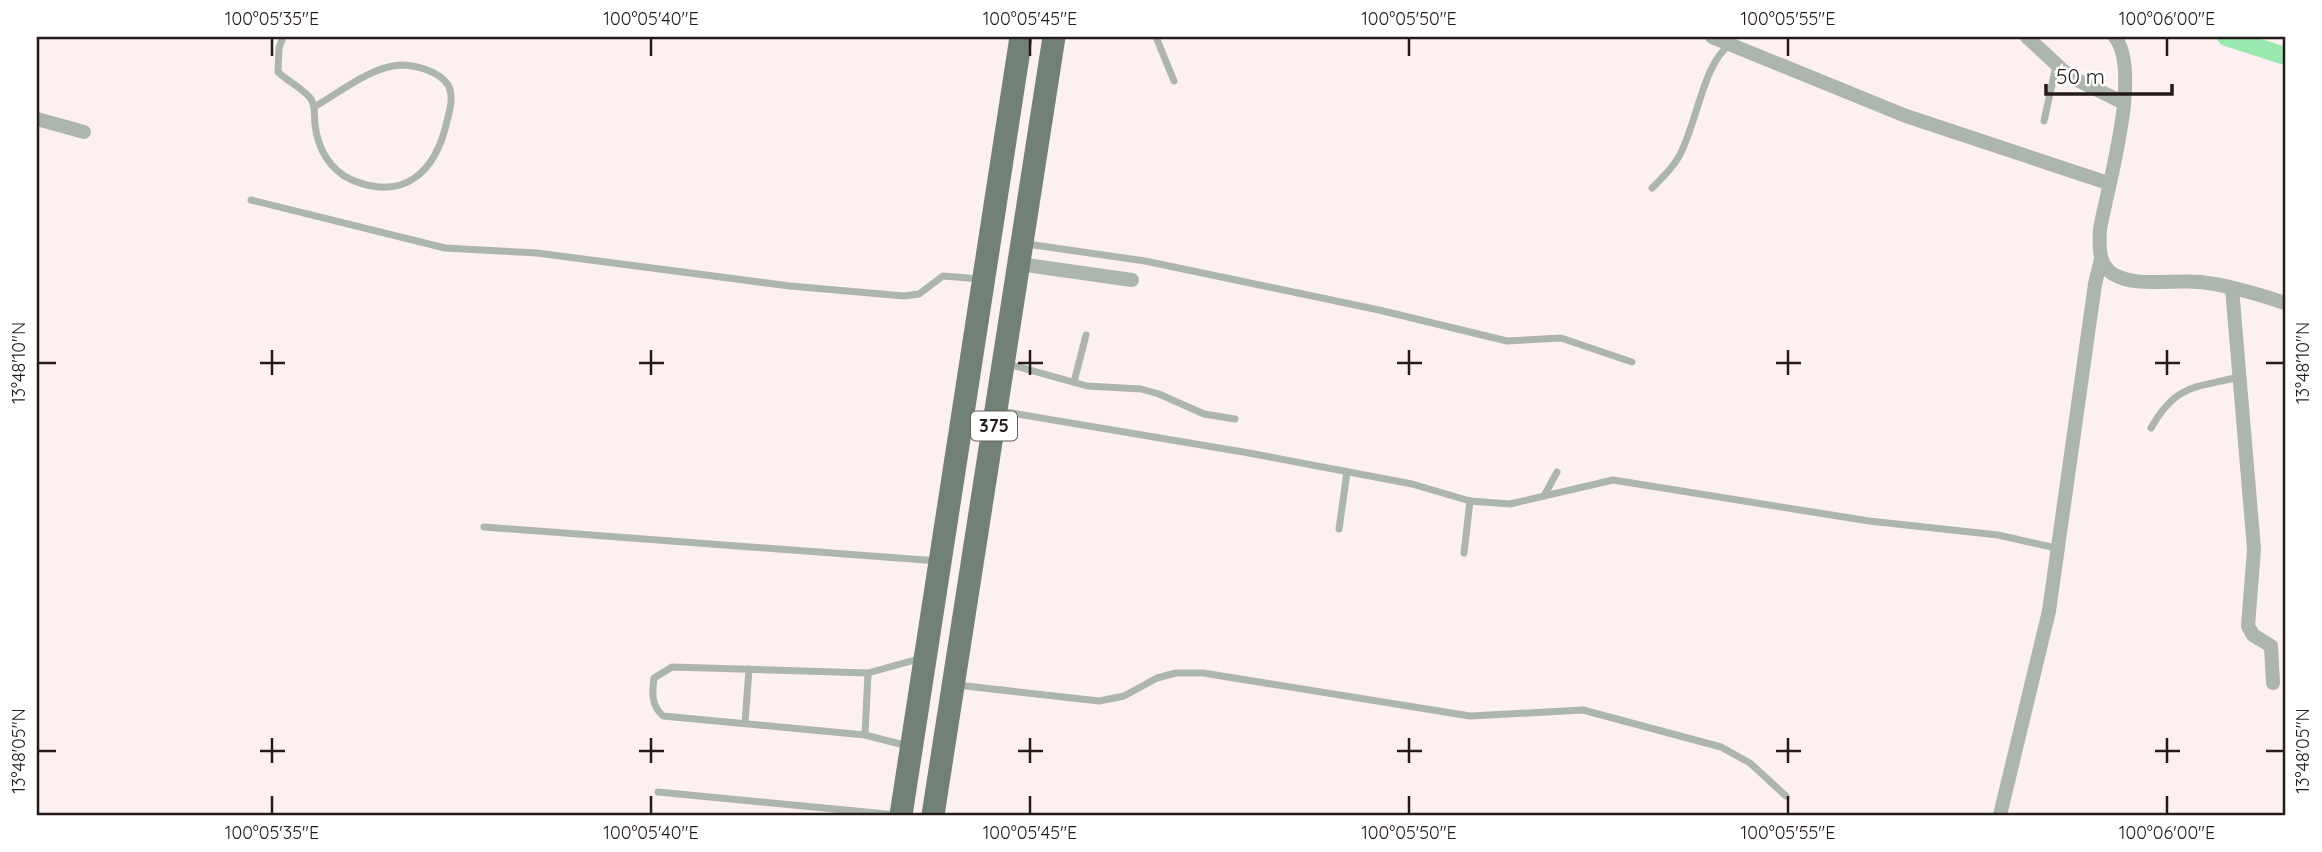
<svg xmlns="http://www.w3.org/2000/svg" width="2322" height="852" font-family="Quicksand,sans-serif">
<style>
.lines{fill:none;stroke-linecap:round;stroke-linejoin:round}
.canal{stroke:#99e9b0;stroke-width:18}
.service{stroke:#acb5ae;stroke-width:7}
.minor{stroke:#acb5ae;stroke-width:14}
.primary{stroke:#718175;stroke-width:23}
.ticks{fill:none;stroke:#241a1b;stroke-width:2.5}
.labels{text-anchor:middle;stroke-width:6;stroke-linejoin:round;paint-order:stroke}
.shield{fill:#fff;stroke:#665f5f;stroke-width:2}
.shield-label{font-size:18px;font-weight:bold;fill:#241a1b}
.neatline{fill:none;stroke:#241a1b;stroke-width:2.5}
.ticks-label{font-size:18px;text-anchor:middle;fill:#241a1b}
</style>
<rect width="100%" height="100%" fill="#fcf0f0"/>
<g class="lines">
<polyline class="canal" points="2226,37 2285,56"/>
<g class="service">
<path d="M 283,37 L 279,48 L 278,72 C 287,81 304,89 311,99 C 316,108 314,116 315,125 C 318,148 329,170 352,180 C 405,202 436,171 447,121 C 450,110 454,96 448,85 C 439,71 416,65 400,65 C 370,67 339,93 314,107"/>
<polyline points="1156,37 1174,81"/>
<polyline points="2044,121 2056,66"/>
<path d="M 1652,188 C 1661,179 1671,170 1678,158 C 1696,129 1703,61 1731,44"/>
<polyline points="251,200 445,248 537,253 790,286 904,296 919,294 943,276 980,279"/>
<polyline points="1027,244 1145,261 1379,310 1507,341 1561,338 1632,362"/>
<polyline points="1008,364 1087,386 1141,389 1159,394 1204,414 1235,419"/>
<polyline points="1074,382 1086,335"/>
<polyline points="1000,411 1249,453 1412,484 1470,501 1510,504 1613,480 1869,521 1998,535 2056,548"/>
<path d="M 2151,428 C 2176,384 2194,388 2239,377"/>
<polyline points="1544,496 1557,472"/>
<polyline points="484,527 938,561"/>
<polyline points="1339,529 1347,472"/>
<polyline points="1464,553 1470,501"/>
<polyline points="957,685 1099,701 1124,696 1157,678 1176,673 1203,673 1470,716 1583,710 1721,747 1750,763 1786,796"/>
<polyline points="745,723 749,669"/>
<polyline points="865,735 868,673"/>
<path d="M 908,746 L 865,735 L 663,716 C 651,705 652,693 654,678 L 672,667 L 868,673 L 922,658"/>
<polyline points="658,792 897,815"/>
</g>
<g class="minor">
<polyline points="1712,37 1906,116 2108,183"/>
<polyline points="2027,37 2069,76 2124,103"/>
<path d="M 2115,37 C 2142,72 2108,185 2100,229 C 2099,245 2098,265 2113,274 C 2136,288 2174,279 2200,282 C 2229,285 2258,294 2285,303"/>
<polyline points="37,119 84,132"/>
<polyline points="1019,264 1132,280"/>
<polyline points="2232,288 2254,549 2248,626 2253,635 2271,646 2273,683"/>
<polyline points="2000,815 2049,611 2095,284 2101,259"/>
</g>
<g class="primary">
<polyline points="901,815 1021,37"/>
<polyline points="933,815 1054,37"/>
</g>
</g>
<path class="ticks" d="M 272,38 L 272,56M 651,38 L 651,56M 1030,38 L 1030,56M 1409,38 L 1409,56M 1788,38 L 1788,56M 2167,38 L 2167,56M 272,350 L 272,375M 651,350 L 651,375M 1030,350 L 1030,375M 1409,350 L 1409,375M 1788,350 L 1788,375M 2167,350 L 2167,375M 38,363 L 56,363M 260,363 L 285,363M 639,363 L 664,363M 1018,363 L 1043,363M 1397,363 L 1422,363M 1776,363 L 1801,363M 2155,363 L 2180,363M 2266,363 L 2284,363M 272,738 L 272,763M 651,738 L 651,763M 1030,738 L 1030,763M 1409,738 L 1409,763M 1788,738 L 1788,763M 2167,738 L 2167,763M 38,751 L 56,751M 260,751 L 285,751M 639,751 L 664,751M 1018,751 L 1043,751M 1397,751 L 1422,751M 1776,751 L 1801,751M 2155,751 L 2180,751M 2266,751 L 2284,751M 272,796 L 272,814M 651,796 L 651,814M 1030,796 L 1030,814M 1409,796 L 1409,814M 1788,796 L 1788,814M 2167,796 L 2167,814"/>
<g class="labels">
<rect class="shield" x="971" y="411.5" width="46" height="29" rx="5"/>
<g class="shield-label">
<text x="994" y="432">375</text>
</g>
</g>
<rect width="2322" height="852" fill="none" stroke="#ffffff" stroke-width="77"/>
<path d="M2046 84v10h126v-10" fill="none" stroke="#241a1b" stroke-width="3.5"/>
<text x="2056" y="84" font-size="21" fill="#241a1b" stroke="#ffffff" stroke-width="5" paint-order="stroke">50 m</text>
<rect x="38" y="38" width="2246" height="776" class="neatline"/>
<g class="ticks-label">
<text x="272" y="25">100°05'35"E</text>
<text x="651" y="25">100°05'40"E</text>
<text x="1030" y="25">100°05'45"E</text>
<text x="1409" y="25">100°05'50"E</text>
<text x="1788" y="25">100°05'55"E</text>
<text x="2167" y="25">100°06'00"E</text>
<text transform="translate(19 363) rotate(-90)" y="6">13°48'10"N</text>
<text transform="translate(2303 363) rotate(-90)" y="6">13°48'10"N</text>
<text transform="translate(19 751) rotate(-90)" y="6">13°48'05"N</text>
<text transform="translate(2303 751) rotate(-90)" y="6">13°48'05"N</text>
<text x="272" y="839">100°05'35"E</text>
<text x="651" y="839">100°05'40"E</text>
<text x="1030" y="839">100°05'45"E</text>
<text x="1409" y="839">100°05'50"E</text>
<text x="1788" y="839">100°05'55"E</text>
<text x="2167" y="839">100°06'00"E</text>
</g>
</svg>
